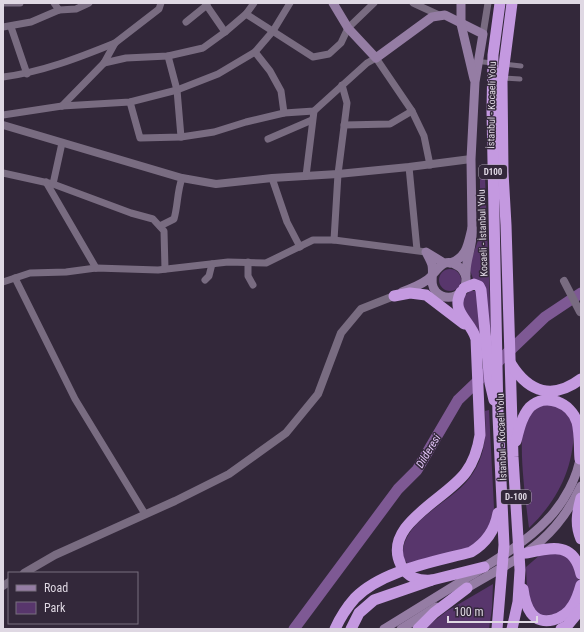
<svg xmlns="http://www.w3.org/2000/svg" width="584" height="632" font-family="'Roboto Condensed',sans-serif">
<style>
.green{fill:#58366c}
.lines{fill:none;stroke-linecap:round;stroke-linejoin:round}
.river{stroke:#7e5994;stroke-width:11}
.pedestrian{stroke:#796c81;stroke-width:5}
.minor{stroke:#796c81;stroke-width:7}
.tertiary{stroke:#796c81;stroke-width:8}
.secondary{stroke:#957da4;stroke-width:9}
.trunk{stroke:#c499e0;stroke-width:11}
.labels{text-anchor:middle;stroke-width:3;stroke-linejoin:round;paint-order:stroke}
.shield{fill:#33283a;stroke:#aba3b0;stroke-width:1}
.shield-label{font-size:9px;font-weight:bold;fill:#dfd8e3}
.street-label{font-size:10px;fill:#dfd8e3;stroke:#33283a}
.water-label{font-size:11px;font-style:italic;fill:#e4c5f9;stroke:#33283a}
</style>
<rect width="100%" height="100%" fill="#33283a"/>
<g class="green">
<polygon points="485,177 491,332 470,270 470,263 480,235 480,178"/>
<circle cx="450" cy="280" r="11"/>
<polygon points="470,291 476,291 484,350 476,327 464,314 461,299"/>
<path d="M 542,403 L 558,405 L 574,422 C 575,465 560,498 529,528 C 526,504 518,446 524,425 C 528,415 535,410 542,403 Z"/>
<path d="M 489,410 L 494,508 C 492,552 443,556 409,566 L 403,557 C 400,519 456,502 473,473 C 486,453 486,434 485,411 Z"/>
<path d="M 550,551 L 567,554 C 570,559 577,567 578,573 C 581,589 570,602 561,613 L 541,616 C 526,604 527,585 526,567 L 540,555 Z"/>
<polygon points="493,584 492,608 489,629 424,629 447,611"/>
</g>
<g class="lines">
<polyline class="river" points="294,629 398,489 417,470 458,400 545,317 581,293"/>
<g class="pedestrian">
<polyline points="483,62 494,63"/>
<polyline points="504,64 521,66"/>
<polyline points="502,78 520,79"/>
</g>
<g class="minor">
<polyline points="3,3 20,3"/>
<polyline points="54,3 59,10"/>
<polyline points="205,3 225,32"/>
<polyline points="413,3 439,15"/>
<polyline points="246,14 313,57 329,54 341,43 348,28 374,3"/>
<polyline points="186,22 207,5"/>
<polyline points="3,27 31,22 59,10 76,9 89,3"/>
<polyline points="11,27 27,74"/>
<polyline points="483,34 488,3"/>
<polyline points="255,52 270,71 281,91 284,113"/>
<polyline points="168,56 177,90 181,137"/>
<polyline points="104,63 126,58 168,56 203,48 225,32 246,14 254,3"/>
<path d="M 3,77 C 42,72 78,58 115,43"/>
<polyline points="130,102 140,138 181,137 214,132 246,122 284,113 314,111 367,63 376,58 412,111 424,136 430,165"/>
<polyline points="62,106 104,63 115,43 159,9 161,3"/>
<polyline points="3,115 62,106 130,102 177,90 218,74 255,52 273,31 290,3"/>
<polyline points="344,125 390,124 412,111"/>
<polyline points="268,139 312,120"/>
<polyline points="409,167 417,250"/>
<polyline points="3,173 53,184 131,213 153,219 164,231 165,269"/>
<polyline points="306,176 314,111"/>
<polyline points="272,178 287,222 300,247"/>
<polyline points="46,182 96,268"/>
<polyline points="53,184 62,143"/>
<path d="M 160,226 L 174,219 C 178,205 177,192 182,178"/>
<polyline points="334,240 338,174 347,103 342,85"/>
<polyline points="248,262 248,276 253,285"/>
<polyline points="15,278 75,399 145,514"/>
<polyline points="205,280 209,276 212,264"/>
<polyline points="3,282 30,273 66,272 96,268 158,270 228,262 266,263 313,240 334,240 426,252"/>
</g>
<g class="tertiary">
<polyline points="3,125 182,178 216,184 272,178 338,174 409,167 471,159"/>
<polyline points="564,281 580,312"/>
<polyline points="24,573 55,555 175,501 229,474 286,433 318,394 341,333 361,309 394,296"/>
<polyline points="3,586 9,582"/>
</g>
<g class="secondary">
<polyline points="333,3 348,28 376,58 432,17 445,15 483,34 475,82 471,159 472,228"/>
<polyline points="461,3 461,24 474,79"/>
<path d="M 450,263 C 467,258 468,244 472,228 C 474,245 465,259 466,275"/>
<path d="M 402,292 C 410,289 420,285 427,280 C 437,273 442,255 458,266 C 463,269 465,273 466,278 C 466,283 465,289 461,292 C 454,299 443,299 436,292 C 429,284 434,275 432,265 C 431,261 428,256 426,252 L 444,263"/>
<path d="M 462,591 C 516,558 552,547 581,486"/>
<path d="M 384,629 C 413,611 442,593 470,576 C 497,559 525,543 547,520 C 564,503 578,477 581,453"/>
<polyline points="401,629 436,607"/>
</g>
<g class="trunk">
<polyline points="512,3 502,81 503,172 506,225 513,457 520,570 518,602 512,629"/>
<polyline points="464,288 474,284 479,286 481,290 490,383 494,400"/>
<polyline points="394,296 410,293 426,295 464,324"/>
<path d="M 511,364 C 529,393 553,400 581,379"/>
<path d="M 516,441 C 519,429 522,416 530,407 C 546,392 571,403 577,422 C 580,433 579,448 580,459"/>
<path d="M 581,498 C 577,513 575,525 581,539"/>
<path d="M 527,553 C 553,547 574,542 581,574"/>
<path d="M 432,580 C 418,581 408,578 401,565 C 381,525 447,499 466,472 C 474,461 478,448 480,435 L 476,339 C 471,321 450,312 461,292"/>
<path d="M 523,589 C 524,597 526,606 531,613 C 542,628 565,619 573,605 C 577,599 579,592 581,585"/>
<path d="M 335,629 C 340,618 347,607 355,598 C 383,570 434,562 471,552 C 486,543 495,530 498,513"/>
<polyline points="351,629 359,613 374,600 432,580 484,567"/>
<polyline points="418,629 434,613 467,588"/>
<polyline points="497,629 504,545 498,416 492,111 493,55 500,3"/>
<polyline points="561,629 567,626 581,609"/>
</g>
</g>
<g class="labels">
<g class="shield">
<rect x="479" y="165" width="28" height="14" rx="3"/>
<rect x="501" y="490" width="30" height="14" rx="3"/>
</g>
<g class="shield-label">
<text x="493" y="175">D100</text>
<text x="516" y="500">D-100</text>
</g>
<g class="street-label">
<text transform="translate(491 105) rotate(-89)" y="4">İstanbul - Kocaeli Yolu</text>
<text transform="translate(482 233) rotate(-92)" y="4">Kocaeli - İstanbul Yolu</text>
<text transform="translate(501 437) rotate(-92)" y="4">İstanbul - Kocaeli Yolu</text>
</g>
<g class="water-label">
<text transform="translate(428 451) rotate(-59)" y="4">Dilderesi</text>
</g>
</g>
<rect width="584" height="632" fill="none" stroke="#dfd8e3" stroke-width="8"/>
<rect x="8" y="572" width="130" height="52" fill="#33283a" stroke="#786e7e"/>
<rect x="16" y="585" width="20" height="6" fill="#957da4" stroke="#786e7e"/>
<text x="44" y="592" font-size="12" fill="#dfd8e3">Road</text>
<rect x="16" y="602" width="20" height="12" fill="#58366c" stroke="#786e7e"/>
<text x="44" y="612" font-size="12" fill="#dfd8e3">Park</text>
<path d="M448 616v6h89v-6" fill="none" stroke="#dfd8e3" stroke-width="2"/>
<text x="454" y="616" font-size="12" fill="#dfd8e3" stroke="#33283a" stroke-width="3" paint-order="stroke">100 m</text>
</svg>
